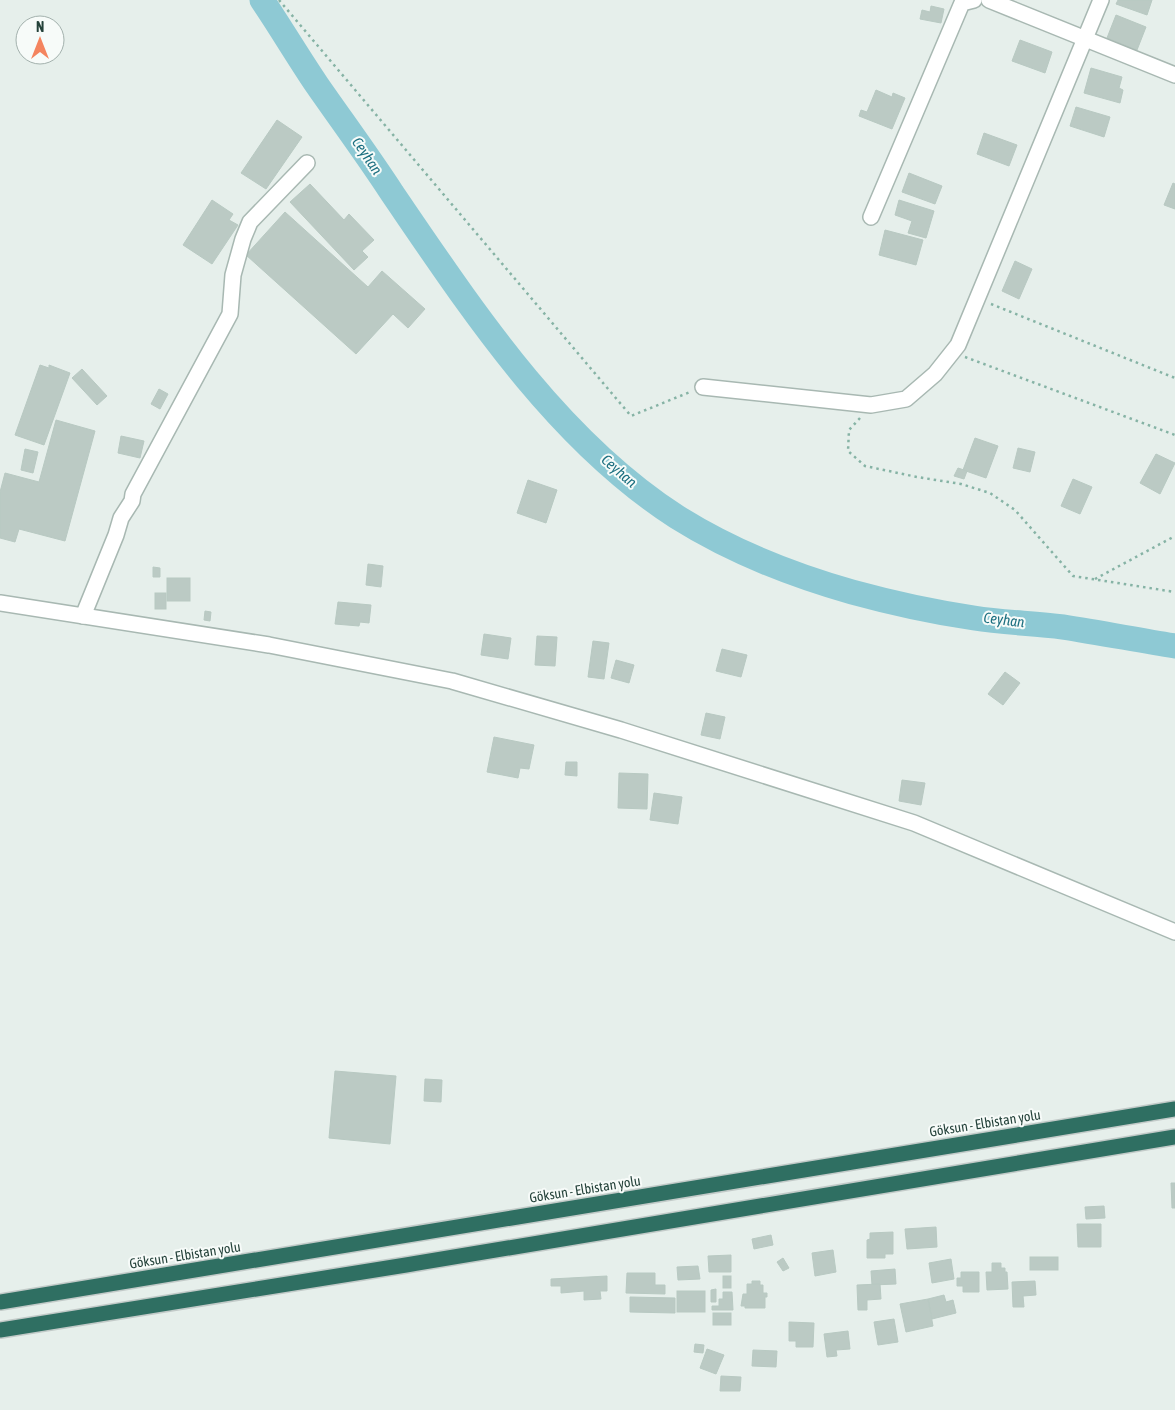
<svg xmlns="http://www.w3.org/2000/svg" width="1175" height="1410" font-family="'Asap Condensed',sans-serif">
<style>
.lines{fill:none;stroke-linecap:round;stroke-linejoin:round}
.river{stroke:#8ec9d4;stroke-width:25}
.building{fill:#bbcac4;stroke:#b8c9c2}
.minor-casing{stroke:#a8b8b2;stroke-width:18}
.highway-casing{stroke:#c2cac8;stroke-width:18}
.path{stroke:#86b3a5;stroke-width:2.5;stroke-dasharray:2.5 4;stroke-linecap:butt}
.minor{stroke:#fff;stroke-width:15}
.highway{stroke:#2f6f62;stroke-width:15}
.labels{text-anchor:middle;stroke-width:4;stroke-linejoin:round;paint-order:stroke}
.street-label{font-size:14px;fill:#24423a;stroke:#f7fbf9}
.water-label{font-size:15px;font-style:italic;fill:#1c6f80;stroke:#f7fbf9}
</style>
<rect width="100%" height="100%" fill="#e6efeb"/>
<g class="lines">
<path class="river" d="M 262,0 C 281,28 298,57 317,85 C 342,121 368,156 392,193 C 472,310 556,439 677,517 C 731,551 792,575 852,592 C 892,603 933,612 974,618 C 1004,623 1034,623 1063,627 C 1101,633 1138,640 1175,646"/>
</g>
<g class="building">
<polygon points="1118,0 1152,0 1147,15 1116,4"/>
<polygon points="931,6 944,9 941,23 920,19 922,10 930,12"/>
<polygon points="1116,15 1146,27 1137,50 1107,38"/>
<polygon points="1020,40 1052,52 1045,73 1012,61"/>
<polygon points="1091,68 1122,77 1119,88 1123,90 1120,103 1084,93"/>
<polygon points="876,90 892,97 893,93 905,98 892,129 859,116 861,110 867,112"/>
<polygon points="1076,107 1110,117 1104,137 1070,126"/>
<polygon points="277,120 302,137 266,189 241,173"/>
<polygon points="984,133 1017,145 1009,166 977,154"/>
<polygon points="909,173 942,186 935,204 902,192"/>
<polygon points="1173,183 1175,184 1175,209 1164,205"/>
<polygon points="310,184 344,220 349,214 374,240 362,251 368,257 354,270 290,202"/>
<polygon points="212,200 233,214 229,220 238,225 212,264 183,245"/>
<polygon points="899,200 934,211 926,238 908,233 912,221 895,215"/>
<polygon points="285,212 368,287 382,271 425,309 408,328 393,314 356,354 246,255"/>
<polygon points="885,230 923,240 916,265 879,255"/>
<polygon points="1015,261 1032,269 1019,299 1002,291"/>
<polygon points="40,365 49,368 49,365 70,373 44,445 15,435"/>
<polygon points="82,369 107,396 97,405 72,378"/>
<polygon points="159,389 168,394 160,409 151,404"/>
<polygon points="56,420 95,431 65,541 19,529 15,542 0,538 0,492 5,473 39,482"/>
<polygon points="121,436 144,441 140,458 118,453"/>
<polygon points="975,438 998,446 986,478 963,470"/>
<polygon points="1018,448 1035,452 1030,472 1013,468"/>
<polygon points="25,449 38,452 33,473 21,470"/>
<polygon points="1156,454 1175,463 1160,494 1140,483"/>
<polygon points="958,468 967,471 964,479 954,476"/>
<polygon points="1073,479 1092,487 1080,514 1061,506"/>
<polygon points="528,480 557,490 546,523 517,513"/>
<polygon points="368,564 383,566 381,587 366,585"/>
<polygon points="153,567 160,568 160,577 153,577"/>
<rect x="167" y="578" width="23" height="23"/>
<rect x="155" y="593" width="11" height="16"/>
<polygon points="338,602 371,605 369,623 360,622 359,626 335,624"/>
<polygon points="205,611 211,612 210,621 204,620"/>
<polygon points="484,634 511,638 508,659 481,655"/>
<polygon points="537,636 557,637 555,666 535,665"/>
<polygon points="593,641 609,643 604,679 588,677"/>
<polygon points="722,649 747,655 741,677 716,671"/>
<polygon points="616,660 634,665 629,683 611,678"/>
<polygon points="1005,672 1020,683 1003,705 988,694"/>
<polygon points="706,713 725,717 720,739 701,735"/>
<polygon points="494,737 534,745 529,769 520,768 518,778 487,772"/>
<polygon points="566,762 577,762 577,776 565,775"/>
<polygon points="619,773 648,774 647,809 618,808"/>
<polygon points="902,780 925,783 921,805 899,801"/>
<polygon points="654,793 682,797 678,824 650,820"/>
<polygon points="335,1071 396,1076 390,1144 329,1138"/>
<polygon points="425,1079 442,1080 441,1102 424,1101"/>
<polygon points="1171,1183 1175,1183 1175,1208 1172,1208"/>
<polygon points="1104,1206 1105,1218 1086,1219 1085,1207"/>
<polygon points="1077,1224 1101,1224 1101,1247 1078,1247"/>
<polygon points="936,1227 937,1247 907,1249 905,1229"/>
<polygon points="893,1232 893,1254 885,1254 885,1258 867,1258 867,1240 870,1239 870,1233"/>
<polygon points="771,1235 773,1245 754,1249 752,1239"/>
<polygon points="833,1250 836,1272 815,1276 812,1253"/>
<polygon points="731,1255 731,1272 709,1272 708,1256"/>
<rect x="1030" y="1257" width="28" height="13"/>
<polygon points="783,1258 789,1268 783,1271 777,1262"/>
<polygon points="951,1259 954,1279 932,1283 929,1263"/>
<polygon points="992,1263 1001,1263 1001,1268 1005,1268 1005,1272 1007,1272 1008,1289 987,1290 986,1272 992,1272"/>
<polygon points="698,1266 700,1279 678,1280 677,1267"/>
<polygon points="895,1269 896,1284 872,1285 871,1271"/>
<polygon points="961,1272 979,1272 979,1292 963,1292 963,1286 957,1286 957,1278 961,1278"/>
<polygon points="627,1273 655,1273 655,1285 665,1285 665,1294 626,1293"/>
<polygon points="607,1276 607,1291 600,1291 601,1299 584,1300 584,1291 561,1293 561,1286 551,1286 551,1279"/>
<rect x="723" y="1276" width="8" height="12"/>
<polygon points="752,1281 760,1281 760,1285 763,1285 763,1293 767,1293 767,1297 765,1297 765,1308 745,1308 745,1306 741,1306 743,1294 747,1294 747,1284 752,1284"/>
<polygon points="1035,1281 1036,1295 1023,1296 1024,1307 1013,1307 1012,1282"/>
<polygon points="880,1284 881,1299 867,1300 867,1310 858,1310 857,1285"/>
<polygon points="716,1289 716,1302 711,1302 711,1290"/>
<rect x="677" y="1291" width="28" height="21"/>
<polygon points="723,1292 732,1292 733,1310 712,1310 712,1306 719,1306 719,1299 723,1299"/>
<polygon points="944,1295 946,1302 953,1300 956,1313 932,1319 928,1299"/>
<polygon points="630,1297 675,1298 675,1313 630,1312"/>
<polygon points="928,1299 933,1326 906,1332 900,1304"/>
<rect x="713" y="1313" width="18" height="12"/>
<polygon points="894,1319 898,1342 878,1345 874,1322"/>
<polygon points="789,1322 814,1323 813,1347 796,1347 796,1341 789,1341"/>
<polygon points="848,1331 850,1349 836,1350 837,1356 827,1357 824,1334"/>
<polygon points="695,1344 704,1345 703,1353 694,1352"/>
<polygon points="707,1349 724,1355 716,1374 700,1368"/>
<polygon points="753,1350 777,1351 776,1367 752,1366"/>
<polygon points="721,1376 741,1377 740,1391 720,1391"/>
</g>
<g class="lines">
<g class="minor-casing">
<g id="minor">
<polyline points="989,0 1175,75"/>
<polyline points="871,217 962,3 974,0"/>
<polyline points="703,387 871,405 906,399 935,374 958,345 1101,0"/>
<polyline points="0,603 269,645 452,681 621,730 914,823 1175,932"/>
<polyline points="83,616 116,535 121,518 132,501 133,494 230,314 233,275 243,239 250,222 307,163"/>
</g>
</g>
<g class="highway-casing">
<g id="highway">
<polyline points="0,1302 1175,1109"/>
<polyline points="0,1330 406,1265 1175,1137"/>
</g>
</g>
<g class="path">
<polyline points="279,0 631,416 690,392"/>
<polyline points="991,304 1175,378"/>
<polyline points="965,357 1175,435"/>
<polyline points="860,418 849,430 848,451 865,466 917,477 961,484 990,493 1015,510 1073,576 1175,592"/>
<polyline points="1095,579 1175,536"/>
</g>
<use href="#minor" class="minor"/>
<use href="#highway" class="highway"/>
</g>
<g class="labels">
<g class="street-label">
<text transform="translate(985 1123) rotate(-9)" y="5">Göksun - Elbistan yolu</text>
<text transform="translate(585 1189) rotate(-9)" y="5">Göksun - Elbistan yolu</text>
<text transform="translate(185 1255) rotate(-9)" y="5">Göksun - Elbistan yolu</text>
</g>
<g class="water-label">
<text transform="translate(367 156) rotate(56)" y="5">Ceyhan</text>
<text transform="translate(619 471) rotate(41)" y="5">Ceyhan</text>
<text transform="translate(1004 620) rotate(7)" y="5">Ceyhan</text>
</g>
</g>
<g transform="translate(40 40)"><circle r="24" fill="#f7fbf9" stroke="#a3b1ad"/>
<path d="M0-4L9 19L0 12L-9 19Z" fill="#f4845f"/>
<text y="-8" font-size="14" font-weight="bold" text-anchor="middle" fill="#24423a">N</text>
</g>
</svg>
